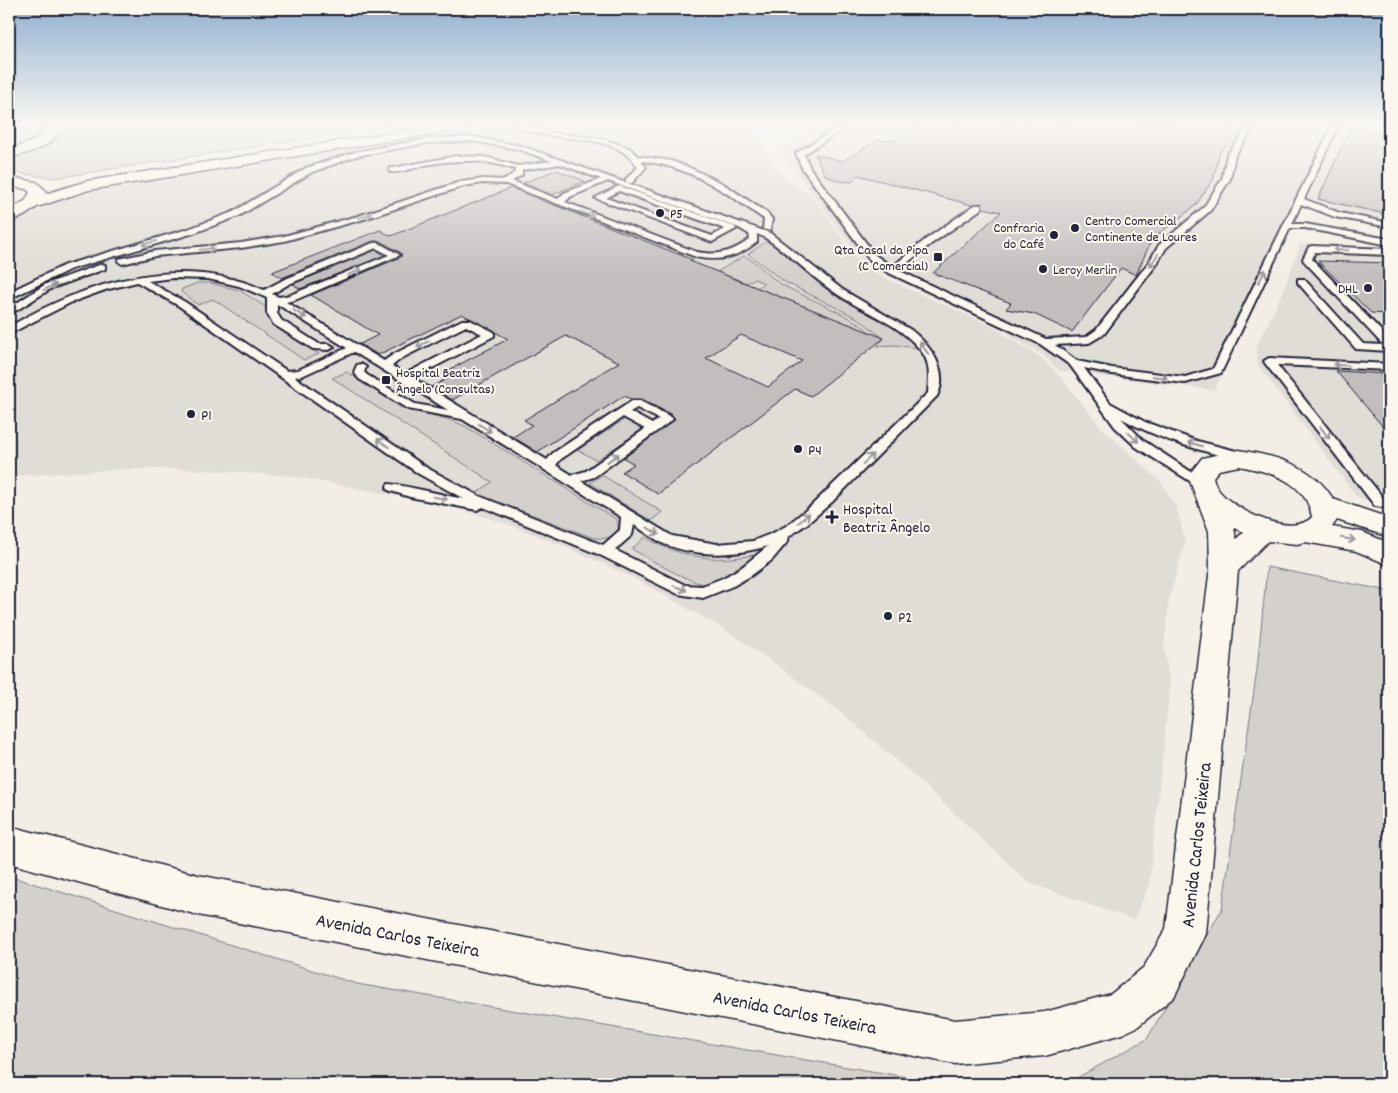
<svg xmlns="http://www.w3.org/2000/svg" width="1398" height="1093" font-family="Dekko,sans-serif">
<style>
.built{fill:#e0dcd6}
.green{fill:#d4d1cc;stroke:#7b7a84}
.building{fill:#c2bebe;stroke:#22223b;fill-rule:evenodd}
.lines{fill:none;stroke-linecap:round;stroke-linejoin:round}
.service-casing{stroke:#22223b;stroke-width:4}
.secondary-casing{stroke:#22223b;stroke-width:3}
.service{fill:#fbf7ec;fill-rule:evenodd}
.secondary{fill:#fbf7ec;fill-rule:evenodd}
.oneway{stroke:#99979c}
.poi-dot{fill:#22223b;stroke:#fbf7ec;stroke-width:2}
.labels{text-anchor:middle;stroke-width:4;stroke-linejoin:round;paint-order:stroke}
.far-poi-label{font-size:14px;fill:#22223b;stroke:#fbf7ec;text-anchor:start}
.poi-label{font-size:16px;fill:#22223b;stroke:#fbf7ec;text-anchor:start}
.near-street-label{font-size:19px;fill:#22223b;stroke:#fbf7ec}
</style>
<rect width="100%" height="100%" fill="#f2eee5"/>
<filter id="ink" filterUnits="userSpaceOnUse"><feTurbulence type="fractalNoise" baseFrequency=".02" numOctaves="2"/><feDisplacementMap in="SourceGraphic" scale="10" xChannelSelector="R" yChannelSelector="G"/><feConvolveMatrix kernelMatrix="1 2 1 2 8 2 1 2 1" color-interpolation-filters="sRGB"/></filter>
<g filter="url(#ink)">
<g class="built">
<polygon points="518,124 776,124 754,133 778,172 814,197 856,258 880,276 989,325 1039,356 1058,374 1101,427 1161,482 1177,509 1185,541 1169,600 1164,648 1170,686 1149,885 1134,920 1029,883 911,773 843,714 773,662 727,631 632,577 568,548 508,524 447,505 292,476 193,469 130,469 9,476 9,223 41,208 48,206 48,204 109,188 484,125"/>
<polygon points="818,124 1389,124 1389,223 1301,207 1214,390 1060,371 1043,355 993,325 902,283 870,267 859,258 813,194 779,153"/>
<polygon points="1300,244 1389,248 1389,509 1356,496 1258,365 1256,348 1285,287"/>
</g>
<g class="green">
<polygon points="9,124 39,124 43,131 34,139 9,150"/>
<polygon points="60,124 399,124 55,178 9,172 9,160 50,145 64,132"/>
<path d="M 767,241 C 790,256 808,276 830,292 C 859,311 895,322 917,348 L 895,345 L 877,346 L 884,339 L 859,319 L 785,282 L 748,254 Z"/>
<path d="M 744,256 C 758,262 768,276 781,284 C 799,295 863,320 871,334 L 757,288 L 764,283 L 754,279 L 746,283 L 717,272 Z"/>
<polygon points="197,283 210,283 239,290 266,307 272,324 319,354 304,360 213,299 198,305 181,292 182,289"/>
<path d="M 347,372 L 400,407 L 447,419 L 465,426 L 616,519 L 618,523 L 618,532 C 610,539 604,539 594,538 L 525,512 L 474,495 L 492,482 L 332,378 Z"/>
<polygon points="625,419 643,429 596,460 578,450"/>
<polygon points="602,475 662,512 651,521 590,483"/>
<path d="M 645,537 C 678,557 715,563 753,555 L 754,557 C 739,565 723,581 706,584 C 695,586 644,556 632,549 Z"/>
<polygon points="1267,567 1389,591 1389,1084 1066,1084 1147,1039 1222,909 1257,670"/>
<polygon points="9,876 357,984 948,1084 9,1084"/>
</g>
<g class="building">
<polygon points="921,124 1233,124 1228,130 1242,131 1220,151 1213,180 1195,206 1152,239 1136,275 1121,268 1072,332 1034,314 1006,309 1011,303 933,273 1001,212 983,208 981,203 972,205 858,175 851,182 838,181 825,175 815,154 843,161 878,140 894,141"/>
<polygon points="1351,127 1389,134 1389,215 1318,199"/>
<polygon points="556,170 585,181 552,195 523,183"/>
<path d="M 511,188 L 693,260 L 690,261 L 884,338 L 811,396 L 795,389 L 658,494 L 622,472 L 634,464 L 624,458 L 675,419 L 672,415 L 641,399 L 631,399 L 624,396 L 537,452 L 513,437 L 532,425 L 524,420 L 619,362 L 566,336 L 452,400 L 431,387 L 450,377 L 443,373 L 508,339 L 462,314 L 378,355 L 360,344 L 378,335 L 311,295 L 401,257 L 401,253 L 380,241 L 373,241 L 282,278 L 272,272 L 380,230 L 391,236 ZM 741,335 L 802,361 L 768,387 L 706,358 Z"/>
<polygon points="376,250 385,255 300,289 293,284"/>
<polygon points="1318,261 1389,263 1389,314 1371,313"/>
<polygon points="1336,371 1389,374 1389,434"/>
</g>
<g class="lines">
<g class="service-casing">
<g id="service">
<path d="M 513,124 L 522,124 L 554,133 L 603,139 L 629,148 L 638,156 L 671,161 L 690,168 L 722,183 L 767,213 L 772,219 L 770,231 L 763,229 L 764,219 L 761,217 C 725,191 687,165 641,161 L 646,167 L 632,183 L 627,183 L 770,233 L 843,290 L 911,330 C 930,345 950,371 937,396 L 832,502 L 808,523 L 789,536 L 788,541 L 772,560 L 752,575 L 733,586 L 703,598 L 678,594 L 600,555 L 483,507 L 477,510 L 410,497 L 388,490 L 387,487 L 388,484 C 394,483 453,497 464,499 L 419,474 L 179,306 L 137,282 L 105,290 L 72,302 L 9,334 L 9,327 C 85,282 180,253 264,290 L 283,280 L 373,243 L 379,243 L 400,255 L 295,300 L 286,302 L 384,361 L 394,354 L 462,320 L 470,320 L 494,332 L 494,336 L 413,378 L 547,460 L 553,453 L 632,401 L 640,401 L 671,417 L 673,419 L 671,421 L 594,477 L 581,481 L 672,536 L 717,544 L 753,541 L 773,533 L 786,526 L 811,506 L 928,393 C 929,380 931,364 922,352 C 901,324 865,313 837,294 C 811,277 790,254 764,237 L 757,234 L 757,242 C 738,257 720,262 696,257 L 506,184 L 483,183 L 464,186 L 364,219 L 284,241 L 241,248 L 155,256 L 122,264 L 118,261 L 119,259 L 155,251 L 241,243 L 284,236 L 358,216 L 460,182 L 483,179 L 505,180 L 515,172 L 515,169 C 484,159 457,159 425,165 C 414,168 401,173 390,172 L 390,168 L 393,168 L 456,156 L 485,157 L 518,166 L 552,161 L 518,149 L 472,141 L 428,143 L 356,156 L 312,172 L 239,216 L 194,233 L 71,269 L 9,299 L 9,292 L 65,265 L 188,229 L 233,212 L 306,168 L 355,152 L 428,139 L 472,137 L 521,146 L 626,183 L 626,179 L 638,167 C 613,127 550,147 513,124 ZM 560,164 L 601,179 L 564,193 L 558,199 L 512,181 L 522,175 L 522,170 ZM 608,181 L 739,228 L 749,234 L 750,239 C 733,252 718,256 697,252 L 565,202 L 570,197 ZM 376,248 L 389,255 L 290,295 L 279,297 L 272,294 L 289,284 ZM 173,278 L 208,279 L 239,286 L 267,298 L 267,313 L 273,324 L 313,349 L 329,350 L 334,347 L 329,344 L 319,344 L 281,320 L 277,313 L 277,304 L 347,348 L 298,370 L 287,371 L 185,302 L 148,281 ZM 466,326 L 482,334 L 405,374 L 392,366 L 402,358 ZM 354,352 L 448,410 L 415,404 L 367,375 L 364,372 L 366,367 L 361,364 L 357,365 L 354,372 L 359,379 L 408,409 L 462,419 L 621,517 L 620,530 L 603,545 L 479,496 L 427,468 L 295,377 L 304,375 ZM 637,408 L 659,419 L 652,424 L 630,412 ZM 623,417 L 645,429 L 586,471 L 572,475 L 556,465 L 561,459 ZM 634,525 C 644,531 654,539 664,544 C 697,557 734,556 768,546 L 742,567 L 723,578 L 702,586 L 685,585 L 615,550 L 632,535 Z"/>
<path d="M 844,124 L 851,124 L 804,154 L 810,168 L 875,255 L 892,267 L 925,240 L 975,205 L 981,205 L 981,209 L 931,244 L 898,270 L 1046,339 L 1086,337 L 1096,330 L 1149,262 L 1159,245 L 1204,207 L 1222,179 L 1227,155 L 1250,124 L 1254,124 L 1255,125 L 1235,155 L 1230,179 L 1210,211 L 1166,248 L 1156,265 L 1104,334 L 1089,343 L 1055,345 L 1077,361 L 1112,368 L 1185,377 L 1213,369 L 1333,124 L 1339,124 L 1304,199 L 1340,213 L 1389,223 L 1389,227 L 1335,217 L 1301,204 L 1292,224 L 1305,224 L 1389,239 L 1389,245 L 1305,228 L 1290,228 L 1221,373 L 1185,383 L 1112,374 L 1084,368 L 1110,403 L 1145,422 L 1197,441 L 1248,454 L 1250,457 L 1244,461 C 1201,451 1159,440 1121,418 L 1144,441 L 1205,481 L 1207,484 L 1205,487 L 1201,488 L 1136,447 L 1115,427 L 1070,365 L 1040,344 L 889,273 L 869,259 L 802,168 L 796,153 Z"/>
<path d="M 619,186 L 735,227 L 736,229 L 712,242 L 595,198 ZM 619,191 L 725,229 L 712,236 L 606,198 Z"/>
<polygon points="1312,246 1389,249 1389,255 1315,252 1312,259 1389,339 1389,351 1356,349 1298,283 1298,279 1304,279 1363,344 1383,345 1304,261 1303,259 1309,247"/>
<polygon points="102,264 105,265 105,269 52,288 9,315 9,308 46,284"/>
<polygon points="1269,358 1389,364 1389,370 1277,365 1384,499 1389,500 1389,508 1375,506 1265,363 1264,361"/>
</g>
</g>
<g class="secondary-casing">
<g id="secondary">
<path d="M 48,124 L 61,124 C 59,146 26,154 9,158 L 9,149 C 23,145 45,140 48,124 Z"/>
<polygon points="447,124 475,124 468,128 89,190 37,207 24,216 9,222 9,211 26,200 30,192 26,189 9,186 9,177 36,182 46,191 45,194 87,181"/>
<path d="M 1239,450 C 1276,456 1313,465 1333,499 L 1389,518 L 1389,537 L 1337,520 L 1332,527 L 1362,532 L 1389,543 L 1389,565 L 1356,551 L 1305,542 L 1297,544 L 1268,541 L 1238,571 L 1206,934 L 1174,997 L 1137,1027 L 1122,1034 L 1045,1056 L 955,1064 L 198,915 L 9,863 L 9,826 L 198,875 L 955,1020 L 1045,1012 L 1111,994 L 1144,967 L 1166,929 L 1210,567 L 1209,531 L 1188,476 L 1202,458 ZM 1239,466 C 1271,472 1306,481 1312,517 C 1291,539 1231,509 1217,488 C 1215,485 1214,480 1213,477 L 1219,470 ZM 1234,528 L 1244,532 L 1236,539 Z"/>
</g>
</g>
<use href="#service" class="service"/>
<use href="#secondary" class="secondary"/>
</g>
<defs><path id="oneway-shaft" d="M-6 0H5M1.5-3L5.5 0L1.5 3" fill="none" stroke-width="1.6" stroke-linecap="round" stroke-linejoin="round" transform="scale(1.25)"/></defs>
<g class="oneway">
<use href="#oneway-shaft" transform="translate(587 214) rotate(21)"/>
<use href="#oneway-shaft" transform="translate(365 216) rotate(-17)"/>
<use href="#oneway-shaft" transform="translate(149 243) rotate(164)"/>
<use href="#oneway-shaft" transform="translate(207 249) rotate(-5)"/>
<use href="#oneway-shaft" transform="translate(1341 250) rotate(-178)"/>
<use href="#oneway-shaft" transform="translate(1154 260) rotate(123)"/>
<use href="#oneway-shaft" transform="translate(355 272) rotate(-23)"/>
<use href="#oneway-shaft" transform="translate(1262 276) rotate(-65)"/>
<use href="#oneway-shaft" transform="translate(50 287) rotate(-26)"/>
<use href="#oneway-shaft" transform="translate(300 314) rotate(31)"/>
<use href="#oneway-shaft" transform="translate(423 344) rotate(153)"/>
<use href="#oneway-shaft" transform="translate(924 348) rotate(-126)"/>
<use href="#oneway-shaft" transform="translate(1341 365) rotate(-177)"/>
<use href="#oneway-shaft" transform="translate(1160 377) rotate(6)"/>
<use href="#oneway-shaft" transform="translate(485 428) rotate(32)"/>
<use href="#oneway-shaft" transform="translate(1325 433) rotate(52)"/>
<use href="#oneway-shaft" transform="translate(1133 437) rotate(43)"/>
<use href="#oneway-shaft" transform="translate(383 443) rotate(-145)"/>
<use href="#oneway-shaft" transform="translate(1195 444) rotate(-163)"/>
<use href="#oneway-shaft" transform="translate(613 458) rotate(-36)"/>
<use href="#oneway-shaft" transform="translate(868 459) rotate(-45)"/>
<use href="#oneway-shaft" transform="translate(440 498) rotate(10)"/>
<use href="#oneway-shaft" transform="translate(804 518) rotate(-41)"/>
<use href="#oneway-shaft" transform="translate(653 531) rotate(31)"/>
<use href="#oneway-shaft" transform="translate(1348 539) rotate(9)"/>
<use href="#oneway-shaft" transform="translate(680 588) rotate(21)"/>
</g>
</g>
<linearGradient id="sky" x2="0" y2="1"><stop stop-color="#91b0d0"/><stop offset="0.45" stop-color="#f9f7f3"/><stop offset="1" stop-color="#f9f7f3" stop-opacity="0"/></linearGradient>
<rect width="1398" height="277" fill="url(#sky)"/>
<g class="poi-dot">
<circle cx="660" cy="213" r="5"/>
<circle cx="1075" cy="228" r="5"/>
<circle cx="1054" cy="235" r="5"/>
<rect x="933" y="252" width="10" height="10" rx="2.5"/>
<circle cx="1043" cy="269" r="5"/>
<circle cx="1368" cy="288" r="5"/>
<rect x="381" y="375" width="10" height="10" rx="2.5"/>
<circle cx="191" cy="414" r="5"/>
<circle cx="798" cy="449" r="5"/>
<path d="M829.5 509.5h5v5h5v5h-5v5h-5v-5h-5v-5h5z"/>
<circle cx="888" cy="616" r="5"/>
</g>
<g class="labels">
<g class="far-poi-label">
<text x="670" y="218">P5</text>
<text x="1085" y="225">Centro Comercial<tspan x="1085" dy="16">Continente de Loures</tspan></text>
<text x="1044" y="232" text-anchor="end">Confraria<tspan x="1044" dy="16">do Café</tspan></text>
<text x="928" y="254" text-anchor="end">Qta Casal da Pipa<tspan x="928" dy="16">(C Comercial)</tspan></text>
<text x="1053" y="274">Leroy Merlin</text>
<text x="1358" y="293" text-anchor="end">DHL</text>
<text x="396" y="377">Hospital Beatriz<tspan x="396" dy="16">Ângelo (Consultas)</tspan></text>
</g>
<g class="poi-label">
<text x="201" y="420">P1</text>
<text x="808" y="455">P4</text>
<text x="843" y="514">Hospital<tspan x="843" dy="18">Beatriz Ângelo</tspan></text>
<text x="898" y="622">P2</text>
</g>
<g class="near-street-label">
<text transform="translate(1195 845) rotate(-84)" y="7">Avenida Carlos Teixeira</text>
<text transform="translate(398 934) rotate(11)" y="7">Avenida Carlos Teixeira</text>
<text transform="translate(795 1011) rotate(11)" y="7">Avenida Carlos Teixeira</text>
</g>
</g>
<rect width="1398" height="1093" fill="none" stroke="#fbf7ec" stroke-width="30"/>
<rect x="15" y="15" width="1368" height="1063" fill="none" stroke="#22223b" stroke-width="2" filter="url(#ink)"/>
</svg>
